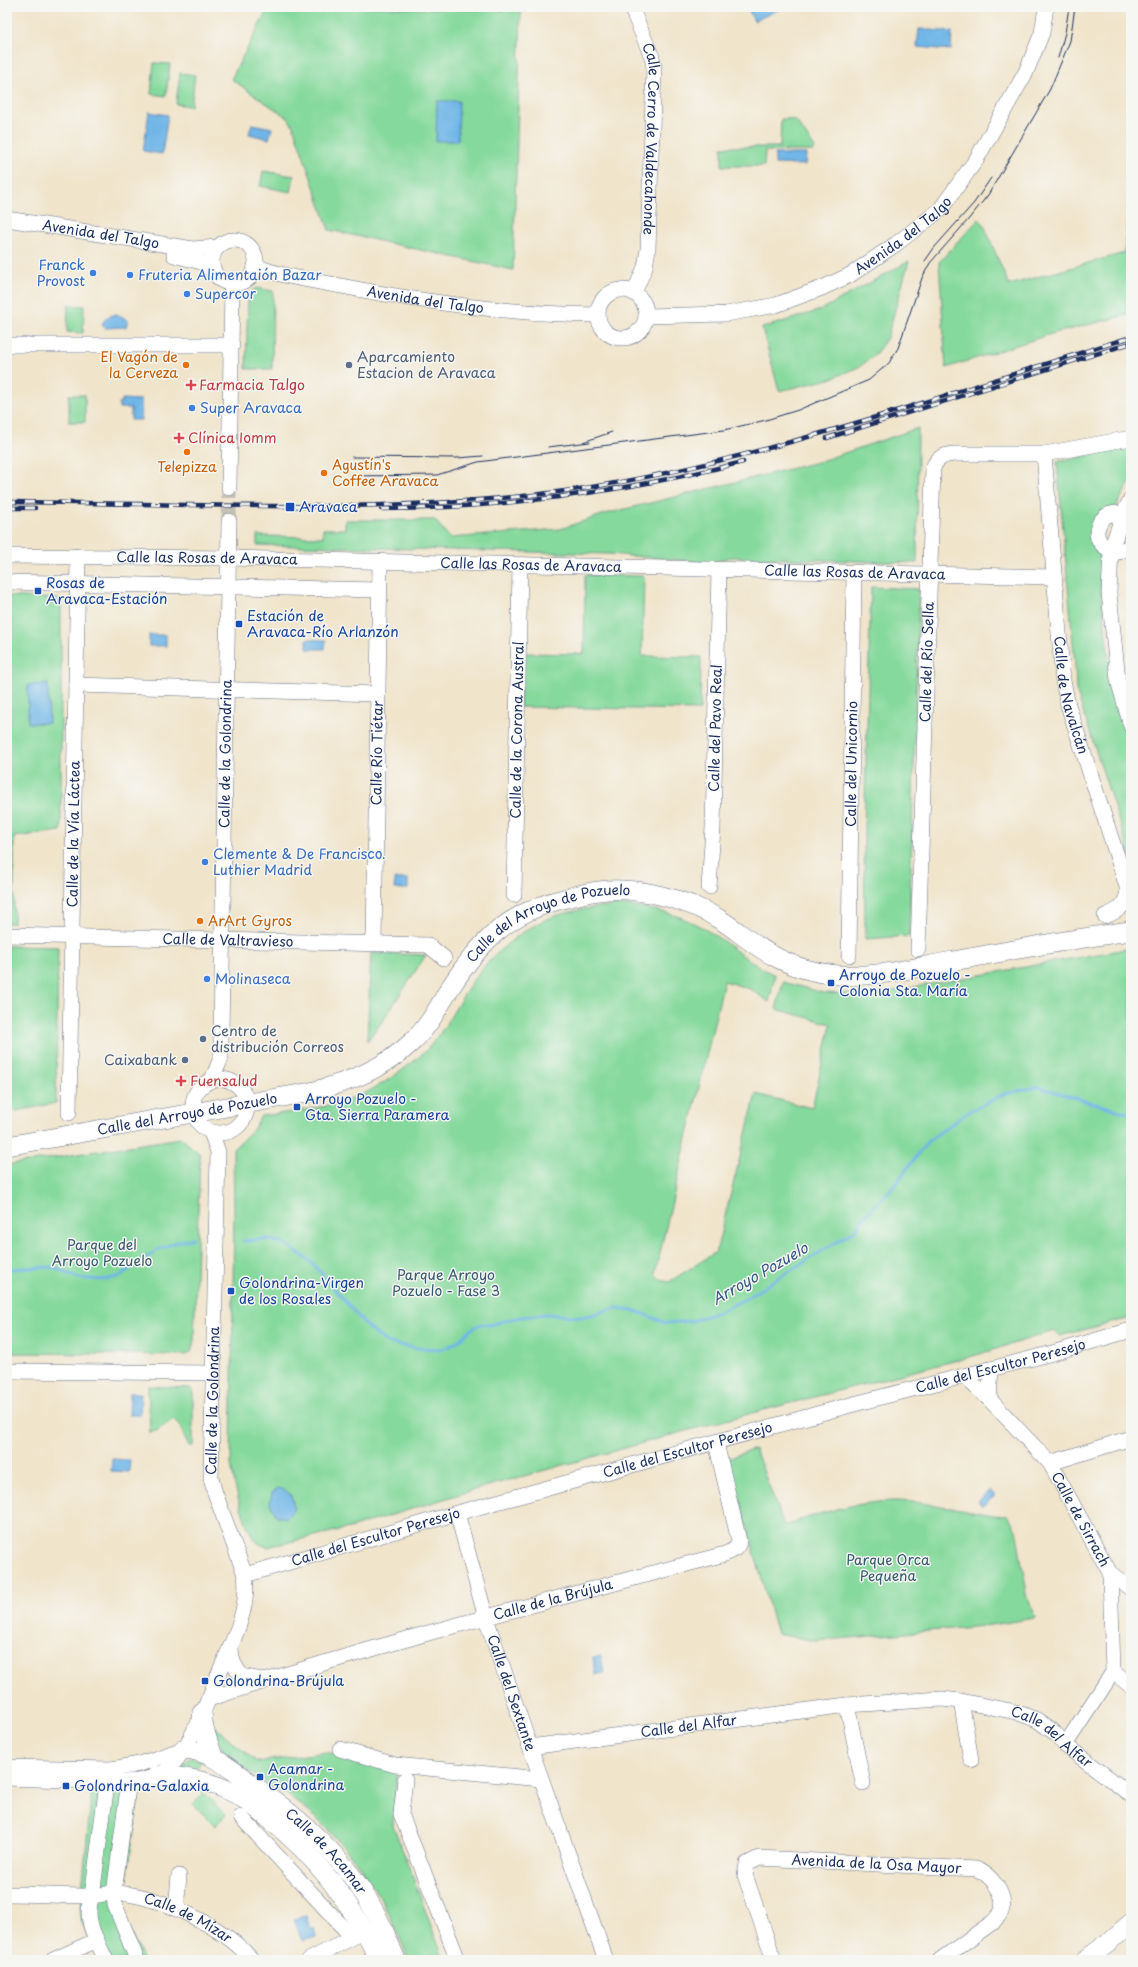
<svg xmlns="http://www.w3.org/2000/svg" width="1138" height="1967" font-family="'Playpen Sans',sans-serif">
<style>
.green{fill:#85d99c;stroke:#50847d}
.water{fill:#70b6e7;stroke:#4672a2}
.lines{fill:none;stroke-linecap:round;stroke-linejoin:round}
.stream{stroke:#70b6e7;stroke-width:3}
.minor-tunnel{stroke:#c5c0b4;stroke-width:15;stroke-dasharray:15 8;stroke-linecap:butt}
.minor-casing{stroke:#666e84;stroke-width:16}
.major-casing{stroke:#666e84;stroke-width:20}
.minor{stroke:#fff;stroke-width:15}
.major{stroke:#fff;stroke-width:19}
.tram{stroke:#1b2f5e;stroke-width:1}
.rail-casing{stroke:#1b2f5e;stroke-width:4.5}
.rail{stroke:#f6f6f2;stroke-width:3;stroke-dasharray:9;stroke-linecap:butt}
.shop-dot{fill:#3f7fe0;stroke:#f6f6f2;stroke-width:1.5}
.food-dot{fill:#e8710a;stroke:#f6f6f2;stroke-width:1.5}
.service-dot{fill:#5c6f8a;stroke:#f6f6f2;stroke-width:1.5}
.health-dot{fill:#e0444e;stroke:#f6f6f2;stroke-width:1.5}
.transit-dot{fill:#1a4fb4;stroke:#f6f6f2;stroke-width:1.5}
.labels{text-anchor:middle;stroke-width:3;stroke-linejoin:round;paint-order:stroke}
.street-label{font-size:14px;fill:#1b2f5e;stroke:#f6f6f2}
.shop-label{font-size:14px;fill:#366cbe;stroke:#f6f6f2;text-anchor:start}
.food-label{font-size:14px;fill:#c56008;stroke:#f6f6f2;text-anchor:start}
.service-label{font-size:14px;fill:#4e5e75;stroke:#f6f6f2;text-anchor:start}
.health-label{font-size:14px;fill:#be3a42;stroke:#f6f6f2;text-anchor:start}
.transit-label{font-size:14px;fill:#164399;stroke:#f6f6f2;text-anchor:start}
.park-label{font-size:14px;fill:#365a6e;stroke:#f6f6f2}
.water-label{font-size:15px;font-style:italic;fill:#355887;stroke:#f6f6f2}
</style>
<rect width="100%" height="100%" fill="#f6f6f2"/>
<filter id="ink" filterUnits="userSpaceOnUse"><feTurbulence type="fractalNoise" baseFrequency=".025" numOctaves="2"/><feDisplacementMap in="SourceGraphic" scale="8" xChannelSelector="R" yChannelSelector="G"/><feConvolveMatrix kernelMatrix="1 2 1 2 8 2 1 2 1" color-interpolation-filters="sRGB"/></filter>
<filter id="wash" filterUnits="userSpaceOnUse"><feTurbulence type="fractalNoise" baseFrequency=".012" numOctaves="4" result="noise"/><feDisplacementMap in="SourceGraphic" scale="16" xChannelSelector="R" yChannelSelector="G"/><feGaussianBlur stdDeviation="0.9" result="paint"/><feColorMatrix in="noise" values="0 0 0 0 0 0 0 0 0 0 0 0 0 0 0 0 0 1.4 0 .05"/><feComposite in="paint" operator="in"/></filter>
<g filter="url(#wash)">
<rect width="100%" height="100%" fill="#f0e4ca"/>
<g class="green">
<polygon points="269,7 367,7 521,11 513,270 329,230 293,126 288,118 231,79"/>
<polygon points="154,63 170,64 166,96 151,94"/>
<polygon points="180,73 195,75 191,106 176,104"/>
<polygon points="781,119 791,119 797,122 815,148 813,151 765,151 764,166 722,166 722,147 780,147"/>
<polygon points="263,171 294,176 291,192 260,186"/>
<polygon points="1131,198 1131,314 1051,334 946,368 939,262 979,219 983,223 1009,285 1124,253"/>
<polygon points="909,261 887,338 874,356 859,367 830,379 779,391 762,328 821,310"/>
<polygon points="256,288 273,291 272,369 246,369 248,294"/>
<polygon points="68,305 84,306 83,333 67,332"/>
<rect x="69" y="395" width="16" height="27"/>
<polygon points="918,428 917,563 730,557 712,563 608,554 257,545 257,536 323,537 323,529 345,529 345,520 435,520 450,538 560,529 605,514 818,462"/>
<polygon points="1131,446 1131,481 1116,506 1099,513 1101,590 1111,681 1131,742 1131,858 1076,690 1075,665 1057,462"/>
<polygon points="585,575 644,576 642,656 701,657 700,710 520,707 521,653 584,654"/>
<polygon points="871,587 919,589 909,936 865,939 864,829"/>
<polygon points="7,596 61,599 61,831 14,837 14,923 7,923"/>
<path d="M 621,905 C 650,908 677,913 703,928 C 728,942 748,963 775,975 L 769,1002 L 750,989 L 724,981 L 655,1274 L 661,1280 L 669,1282 L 716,1252 L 756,1094 L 812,1108 L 831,1024 L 776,1009 L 783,982 L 824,993 L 870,995 L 1131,948 L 1131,1318 L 1059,1336 L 1054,1331 L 973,1356 L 733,1418 L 470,1491 L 353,1527 L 268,1547 C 265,1546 260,1545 257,1542 C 246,1534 232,1478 231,1463 L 234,1210 L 233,1149 L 253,1130 L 261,1116 C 292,1112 329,1108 358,1096 C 380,1087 402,1071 419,1057 C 441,1038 453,1011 468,988 C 486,959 524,925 558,915 C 579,909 599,907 621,905 Z"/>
<polygon points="7,946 58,947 56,1103 7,1113"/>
<polygon points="371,953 426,955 382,1022 367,1041"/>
<polygon points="181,1138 200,1154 194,1340 191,1353 186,1355 7,1353 7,1165"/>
<polygon points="148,1386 190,1388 193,1392 193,1446 189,1446 179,1425 174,1419 158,1430 150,1433"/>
<path d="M 755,1449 L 784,1526 C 819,1513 855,1502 893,1501 C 913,1501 934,1505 954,1508 C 972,1510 990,1516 1008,1516 L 1016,1529 L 1027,1594 L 1035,1618 L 984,1626 L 816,1641 L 777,1634 L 728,1458 Z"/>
<path d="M 213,1725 L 257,1762 L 327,1752 L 382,1768 L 397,1770 L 393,1825 L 444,1960 L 408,1960 C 389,1901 350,1846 302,1806 C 280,1787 247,1775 227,1755 C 219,1748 216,1735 213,1725 Z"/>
<polygon points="191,1757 202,1761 193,1773 178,1768"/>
<polygon points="92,1788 140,1788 122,1914 143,1960 99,1960 82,1923 80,1908"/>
<polygon points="204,1793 226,1815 215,1826 193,1804"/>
</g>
<g class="water">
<polygon points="752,7 779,7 780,9 754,21 748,9"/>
<polygon points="919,29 952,32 951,50 917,47"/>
<polygon points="437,101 459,101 458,141 436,141"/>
<polygon points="149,112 168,115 162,154 143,151"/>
<polygon points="252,124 272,128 269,139 249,134"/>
<polygon points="775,154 806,154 805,165 775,164"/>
<path d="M 117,314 L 128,320 L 126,327 L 105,328 L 102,325 C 104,318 110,315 117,314 Z"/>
<polygon points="122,399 141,400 141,420 131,420 131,408 119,408 119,402 122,402"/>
<rect x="149" y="635" width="17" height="11"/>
<polygon points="307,639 326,640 325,649 307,649"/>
<polygon points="48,684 49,723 28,723 28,685"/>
<polygon points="395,879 408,879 408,889 394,889"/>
<polygon points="130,1393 141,1393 140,1415 129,1415"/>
<polygon points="112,1459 130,1460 129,1472 111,1471"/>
<path d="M 278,1488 C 290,1490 295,1499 293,1511 L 286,1518 L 277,1516 L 270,1504 L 272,1493 Z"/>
<polygon points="990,1490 995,1496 982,1506 978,1501"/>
<polygon points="601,1656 604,1673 595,1675 593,1657"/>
<polygon points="306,1916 310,1928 314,1928 316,1937 302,1941 294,1919"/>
</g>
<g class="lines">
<g class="stream">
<polyline points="243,1241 266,1239 286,1244 310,1261 369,1329 388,1343 415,1348 444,1349 457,1342 473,1328 481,1324 490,1325 515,1318 545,1314 584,1317 616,1308 633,1310 666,1323 692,1321 719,1312 745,1299 854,1231 865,1216 894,1186 928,1141 968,1112 1004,1094 1038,1087 1131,1114"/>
<polyline points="7,1269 53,1267 79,1278 102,1280 118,1277 156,1251 174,1243 193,1238"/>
</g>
</g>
</g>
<g filter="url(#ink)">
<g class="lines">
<polyline class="minor-tunnel" points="229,521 229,488"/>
<g class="minor-casing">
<g id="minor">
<path id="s1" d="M 631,7 L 652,57 L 654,67 L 648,249 L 645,267 L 634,293"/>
<path id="s2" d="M 7,219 L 193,249 L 218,247"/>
<circle cx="234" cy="262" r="22"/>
<polyline points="174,255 201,262 214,271"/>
<path id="s3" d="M 255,266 C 282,277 313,280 341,286 C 427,303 511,314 598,315"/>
<circle cx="622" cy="314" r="24"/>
<path id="s4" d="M 647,316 L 726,314 L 776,305 L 822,288 L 850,275 L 896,244 L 940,210 L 976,160 L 1026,72 L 1042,33 L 1046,7"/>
<polyline points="7,345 232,345"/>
<path id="s5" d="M 1044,454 L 1063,681 L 1068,705 L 1128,890 C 1126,905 1119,911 1105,916"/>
<polyline points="229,488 232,284"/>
<polyline points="1131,499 1123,514 1111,550 1109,593 1118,680 1131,726"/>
<path d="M 1130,519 C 1102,497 1078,546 1119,552 L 1131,546"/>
<path id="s6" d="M 7,556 L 229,558 L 1054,577"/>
<polyline points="7,582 379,590"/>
<polyline points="76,685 378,694"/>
<path id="s7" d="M 709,887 L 713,828 L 719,570"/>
<path id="s8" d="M 514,895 L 520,566"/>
<path id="s9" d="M 7,935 L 428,945 L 444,958"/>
<path id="s10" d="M 374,943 L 380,563"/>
<path id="s11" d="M 918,949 L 933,468 C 937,458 943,455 954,454 L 1044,454 L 1131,438"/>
<path id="s12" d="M 849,955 L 854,573"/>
<circle cx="220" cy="1106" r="27"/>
<path id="s13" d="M 212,1080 L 221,1058 L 221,1035 L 229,521"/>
<path id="s14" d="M 69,1113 L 78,556"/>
<polyline points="7,1371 213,1373"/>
<path id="s15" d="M 965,1377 L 989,1399 L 1050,1463 L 1110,1573 L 1113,1672 L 1065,1745"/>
<polyline points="989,1399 991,1369"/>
<polyline points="1050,1463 1131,1438"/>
<path id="s16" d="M 457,1513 L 486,1618 L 530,1747 L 606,1960"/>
<polyline points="1110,1573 1131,1589"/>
<path id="s17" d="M 245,1575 L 457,1513 L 854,1404 L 1049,1354 L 1131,1330"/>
<path d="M 231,1646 C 231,1660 234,1666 242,1676 L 262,1680"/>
<polyline points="1113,1672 1131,1686"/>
<path id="s18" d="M 209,1699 C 378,1643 553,1600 725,1554 C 732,1551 738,1549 739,1541 L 716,1443"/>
<polyline points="961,1701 971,1760"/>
<polyline points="847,1705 863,1783"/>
<path id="s19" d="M 530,1747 L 847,1705 L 942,1699 L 961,1701 L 1016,1712 L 1037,1720 L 1055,1733 L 1065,1745 L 1131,1795"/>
<polyline points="340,1749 395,1765 541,1779"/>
<polyline points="7,1767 112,1769 140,1764 183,1749"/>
<path id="s20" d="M 7,1778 C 26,1779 45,1779 65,1780 C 95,1781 149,1790 172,1765 C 192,1743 208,1701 219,1673 C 232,1643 250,1609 245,1575 L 214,1490 L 211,1478 L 218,1152 L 211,1132"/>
<polyline points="405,1780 401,1814 458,1960"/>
<polyline points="132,1781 128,1788 114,1893 115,1905 137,1960"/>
<polyline points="241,1817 352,1937"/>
<path id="s21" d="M 7,1894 C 35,1894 62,1896 90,1896 C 98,1896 106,1893 114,1893 C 157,1894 225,1927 252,1960"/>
<polyline points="176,1909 179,1876"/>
<polyline points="53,1960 97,1940"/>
<path d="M 106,1960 C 96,1939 83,1919 92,1896 L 108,1776 L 112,1769"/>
<polyline points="309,1960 361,1933"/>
<path id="s22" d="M 774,1960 L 745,1875 L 747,1864 L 759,1858 L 976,1869 C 990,1874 1006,1893 1002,1909 C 1001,1915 996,1918 993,1922 L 940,1960"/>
</g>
</g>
<g class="major-casing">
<g id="major">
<path id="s23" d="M 7,1146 L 311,1092 C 349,1082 384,1069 413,1041 C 429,1026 439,1006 450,988 C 481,940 510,911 567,898 C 578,895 588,892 599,891 C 636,886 688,899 719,919 C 737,930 753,945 772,955 C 791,966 816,973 838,975 C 877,978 916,967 953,961 C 1012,950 1071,939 1131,931"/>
<polyline points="202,1713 204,1729 213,1757"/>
<path id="s24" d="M 183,1749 C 208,1750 226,1766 245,1779 C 297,1816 347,1858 377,1916 C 384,1930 390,1945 396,1960"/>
<path d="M 157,1775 C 181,1777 203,1779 225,1789 C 241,1795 255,1807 268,1818 C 316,1856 353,1904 379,1960"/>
<polyline points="1085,1960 1107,1944 1131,1923"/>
</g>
</g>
<use href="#minor" class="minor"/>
<use href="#major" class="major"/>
<g class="tram">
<polyline points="1058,58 1065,33 1069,7"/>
<polyline points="925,261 934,248 974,203 991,178"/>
<polyline points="583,442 612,432"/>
<polyline points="548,447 590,442"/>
<polyline points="352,457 457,458 483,456"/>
<polyline points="351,476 437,475 478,462 724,430 766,420 798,410 869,380 889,363 898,348 922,278 930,263 967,221 988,195 1050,89 1070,41 1075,7"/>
</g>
<g class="rail-casing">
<g id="rail">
<polyline points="827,438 1131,343"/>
<path d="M 7,502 C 192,503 381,516 565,491 C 687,474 805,439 922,403 C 992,381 1061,359 1131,337"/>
<polyline points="7,508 35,508"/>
<path d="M 381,509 C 503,508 624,492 743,462"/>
</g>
</g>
<use href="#rail" class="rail"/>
</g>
</g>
<g class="shop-dot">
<circle cx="93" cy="273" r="4"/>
<circle cx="130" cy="275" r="4"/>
<circle cx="187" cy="294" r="4"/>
<circle cx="192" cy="408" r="4"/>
<circle cx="205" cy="862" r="4"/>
<circle cx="207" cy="979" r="4"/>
</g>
<g class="food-dot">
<circle cx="186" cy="365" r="4"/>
<circle cx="187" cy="452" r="4"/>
<circle cx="324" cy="473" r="4"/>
<circle cx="200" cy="921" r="4"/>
</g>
<g class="service-dot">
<circle cx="349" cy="365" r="4"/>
<circle cx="203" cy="1039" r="4"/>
<circle cx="185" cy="1060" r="4"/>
</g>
<g class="health-dot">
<path d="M189 379h4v4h4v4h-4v4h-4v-4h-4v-4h4z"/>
<path d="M177 432h4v4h4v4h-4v4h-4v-4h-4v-4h4z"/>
<path d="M179 1075h4v4h4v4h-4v4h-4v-4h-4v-4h4z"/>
</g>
<g class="transit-dot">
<rect x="285" y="502" width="10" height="10" rx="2"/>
<rect x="34" y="587" width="8" height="8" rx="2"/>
<rect x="235" y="620" width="8" height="8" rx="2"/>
<rect x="827" y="979" width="8" height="8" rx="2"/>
<rect x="293" y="1103" width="8" height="8" rx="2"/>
<rect x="227" y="1287" width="8" height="8" rx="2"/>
<rect x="201" y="1677" width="8" height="8" rx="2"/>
<rect x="256" y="1773" width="8" height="8" rx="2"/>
<rect x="62" y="1782" width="8" height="8" rx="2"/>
</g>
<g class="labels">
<g class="street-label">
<text dy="5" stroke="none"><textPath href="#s1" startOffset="136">Calle Cerro de Valdecahonde</textPath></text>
<text dy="5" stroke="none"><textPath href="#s2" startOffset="95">Avenida del Talgo</textPath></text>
<text dy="5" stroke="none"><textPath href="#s4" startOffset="276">Avenida del Talgo</textPath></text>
<text dy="5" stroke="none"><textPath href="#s3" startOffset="174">Avenida del Talgo</textPath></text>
<text dy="5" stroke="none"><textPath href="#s6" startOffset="200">Calle las Rosas de Aravaca</textPath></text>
<text dy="5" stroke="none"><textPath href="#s6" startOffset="524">Calle las Rosas de Aravaca</textPath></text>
<text dy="5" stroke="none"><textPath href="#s6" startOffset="848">Calle las Rosas de Aravaca</textPath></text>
<text dy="5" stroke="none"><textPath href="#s11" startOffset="287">Calle del Río Sella</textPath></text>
<text dy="5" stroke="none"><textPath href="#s5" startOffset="243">Calle de Navalcán</textPath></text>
<text dy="5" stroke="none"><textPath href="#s7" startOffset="159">Calle del Pavo Real</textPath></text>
<text dy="5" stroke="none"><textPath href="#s8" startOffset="165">Calle de la Corona Austral</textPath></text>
<text dy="5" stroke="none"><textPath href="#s10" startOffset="190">Calle Río Tiétar</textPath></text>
<text dy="5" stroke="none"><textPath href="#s13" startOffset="328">Calle de la Golondrina</textPath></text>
<text dy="5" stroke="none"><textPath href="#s12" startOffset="191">Calle del Unicornio</textPath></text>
<text dy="5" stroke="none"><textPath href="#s14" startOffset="279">Calle de la Vía Láctea</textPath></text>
<text dy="5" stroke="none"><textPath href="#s23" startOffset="614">Calle del Arroyo de Pozuelo</textPath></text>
<text dy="5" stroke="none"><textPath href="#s9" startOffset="221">Calle de Valtravieso</textPath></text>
<text dy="5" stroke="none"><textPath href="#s23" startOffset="183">Calle del Arroyo de Pozuelo</textPath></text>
<text dy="5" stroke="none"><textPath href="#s17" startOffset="784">Calle del Escultor Peresejo</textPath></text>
<text dy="5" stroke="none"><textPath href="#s20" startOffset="556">Calle de la Golondrina</textPath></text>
<text dy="5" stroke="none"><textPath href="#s17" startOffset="460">Calle del Escultor Peresejo</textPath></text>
<text dy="5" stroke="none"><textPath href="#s15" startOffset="185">Calle de Sirrach</textPath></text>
<text dy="5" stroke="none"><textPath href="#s17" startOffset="136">Calle del Escultor Peresejo</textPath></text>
<text dy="5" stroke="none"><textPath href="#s18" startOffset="358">Calle de la Brújula</textPath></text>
<text dy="5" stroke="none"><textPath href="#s16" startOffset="188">Calle del Sextante</textPath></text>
<text dy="5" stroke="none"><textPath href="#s19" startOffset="160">Calle del Alfar</textPath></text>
<text dy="5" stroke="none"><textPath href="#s19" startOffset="534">Calle del Alfar</textPath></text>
<text dy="5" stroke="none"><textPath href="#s24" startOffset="179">Calle de Acamar</textPath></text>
<text dy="5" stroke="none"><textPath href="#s22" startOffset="232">Avenida de la Osa Mayor</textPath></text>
<text dy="5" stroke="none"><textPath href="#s21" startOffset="186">Calle de Mízar</textPath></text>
</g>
<g class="shop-label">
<text x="85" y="270" text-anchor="end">Franck<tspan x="85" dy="16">Provost</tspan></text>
<text x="138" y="280">Fruteria Alimentaión Bazar</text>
<text x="195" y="299">Supercor</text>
<text x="200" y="413">Super Aravaca</text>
<text x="213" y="859">Clemente &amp; De Francisco.<tspan x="213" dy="16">Luthier Madrid</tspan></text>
<text x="215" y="984">Molinaseca</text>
</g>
<g class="food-label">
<text x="178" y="362" text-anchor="end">El Vagón de<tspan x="178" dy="16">la Cerveza</tspan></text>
<text x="332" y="470">Agustín's<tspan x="332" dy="16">Coffee Aravaca</tspan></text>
<text x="187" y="472" text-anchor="middle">Telepizza</text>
<text x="208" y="926">ArArt Gyros</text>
</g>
<g class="service-label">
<text x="357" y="362">Aparcamiento<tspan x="357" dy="16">Estacion de Aravaca</tspan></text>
<text x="211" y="1036">Centro de<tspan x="211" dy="16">distribución Correos</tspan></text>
<text x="177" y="1065" text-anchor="end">Caixabank</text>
</g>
<g class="health-label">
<text x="199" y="390">Farmacia Talgo</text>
<text x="188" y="443">Clínica Iomm</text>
<text x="190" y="1086">Fuensalud</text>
</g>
<g class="transit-label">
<text x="299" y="512">Aravaca</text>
<text x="46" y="588">Rosas de<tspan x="46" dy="16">Aravaca-Estación</tspan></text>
<text x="247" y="621">Estación de<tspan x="247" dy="16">Aravaca-Río Arlanzón</tspan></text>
<text x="839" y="980">Arroyo de Pozuelo -<tspan x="839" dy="16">Colonia Sta. María</tspan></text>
<text x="305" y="1104">Arroyo Pozuelo -<tspan x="305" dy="16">Gta. Sierra Paramera</tspan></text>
<text x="239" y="1288">Golondrina-Virgen<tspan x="239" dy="16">de los Rosales</tspan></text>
<text x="213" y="1686">Golondrina-Brújula</text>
<text x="268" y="1774">Acamar -<tspan x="268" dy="16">Golondrina</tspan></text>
<text x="74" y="1791">Golondrina-Galaxia</text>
</g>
<g class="park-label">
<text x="102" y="1250">Parque del<tspan x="102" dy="16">Arroyo Pozuelo</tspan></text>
<text x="446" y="1280">Parque Arroyo<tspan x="446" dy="16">Pozuelo - Fase 3</tspan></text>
<text x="888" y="1565">Parque Orca<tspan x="888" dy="16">Pequeña</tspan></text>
</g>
<g class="water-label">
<text transform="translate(760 1274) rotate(-30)" y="5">Arroyo Pozuelo</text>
</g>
</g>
<rect width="1138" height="1967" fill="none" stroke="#f6f6f2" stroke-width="24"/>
</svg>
